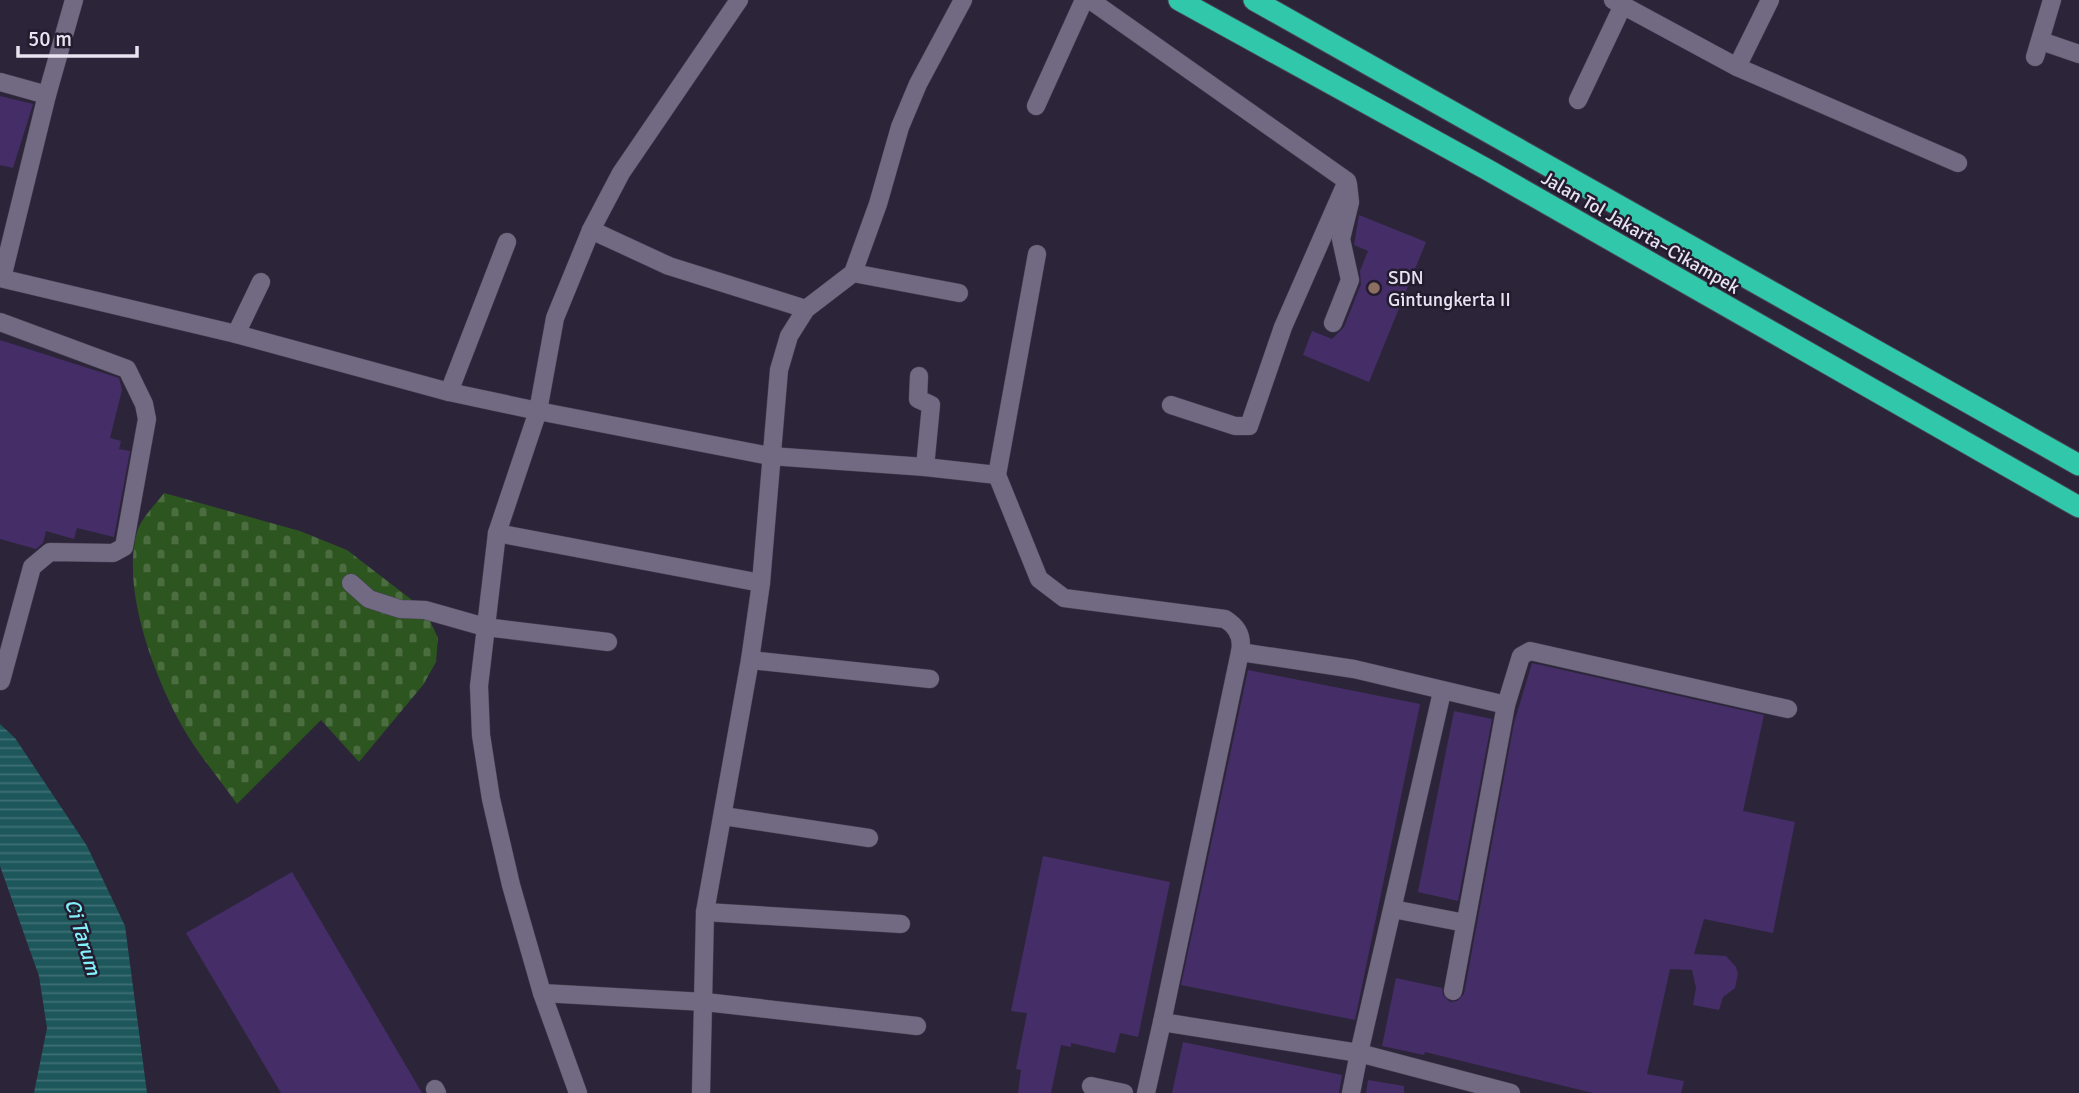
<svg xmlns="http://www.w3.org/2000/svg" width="2079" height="1093" font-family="Signika,sans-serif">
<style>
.cemetery{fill:url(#cemetery-stones)}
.water{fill:url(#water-rules)}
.building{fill:#452d67}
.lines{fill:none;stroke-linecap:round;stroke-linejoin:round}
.minor-casing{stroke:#474152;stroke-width:19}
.highway-casing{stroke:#474152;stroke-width:23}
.minor{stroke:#726a82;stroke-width:18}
.highway{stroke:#31c7ab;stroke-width:21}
.education-dot{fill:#8d6e63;stroke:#231c2f;stroke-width:2.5}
.labels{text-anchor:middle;stroke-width:5;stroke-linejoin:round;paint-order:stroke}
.street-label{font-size:19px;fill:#e7e3f0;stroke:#231c2f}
.poi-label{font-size:19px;fill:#e7e3f0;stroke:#231c2f;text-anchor:start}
.water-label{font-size:21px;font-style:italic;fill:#81f0fb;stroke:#231c2f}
</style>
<defs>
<pattern id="cemetery-stones" width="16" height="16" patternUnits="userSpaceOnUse" patternTransform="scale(1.75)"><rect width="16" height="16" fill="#2d551f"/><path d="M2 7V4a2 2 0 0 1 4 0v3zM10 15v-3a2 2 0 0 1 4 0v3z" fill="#4b6d40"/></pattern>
<pattern id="water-rules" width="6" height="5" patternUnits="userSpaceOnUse" patternTransform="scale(1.75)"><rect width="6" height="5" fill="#1d575c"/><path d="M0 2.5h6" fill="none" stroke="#3e6f74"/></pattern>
</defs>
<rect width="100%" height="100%" fill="#2c2539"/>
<path class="cemetery" d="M 164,493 L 300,531 L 347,550 L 425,610 L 438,638 L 436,662 L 423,685 L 359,762 L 321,720 L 237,804 C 219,778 197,753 182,726 C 154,676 121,588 137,532 C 141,518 156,504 164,493 Z"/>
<polygon class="water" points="0,724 15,738 87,846 125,926 147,1093 34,1093 47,1028 39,976 0,866"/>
<g class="building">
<polygon points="0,96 33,104 13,168 0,165"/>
<polygon points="1359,215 1426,242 1369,382 1303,355 1312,331 1332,339 1344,327 1361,284 1360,271 1368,251 1354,245"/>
<polygon points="0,340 119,378 122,390 110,438 121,441 119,449 130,451 114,537 77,528 74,539 46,531 43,543 36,549 0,539"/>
<polygon points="1532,663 1764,715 1743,811 1795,822 1773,933 1704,919 1694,954 1726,956 1736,967 1738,974 1735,988 1723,997 1719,1010 1693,1005 1696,988 1692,970 1670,969 1647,1074 1684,1081 1681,1093 1593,1093 1425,1052 1424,1055 1382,1046 1396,978 1442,988 1443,995 1450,1002 1457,1001 1464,994 1514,723"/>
<polygon points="1248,670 1420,704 1355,1020 1181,985"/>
<polygon points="1454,711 1492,719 1458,901 1418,892"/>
<polygon points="1043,856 1170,882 1138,1037 1120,1033 1115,1053 1071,1043 1071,1047 1061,1045 1051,1093 1018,1093 1021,1070 1016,1069 1027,1013 1011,1011"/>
<polygon points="292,872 422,1093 281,1093 186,933"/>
<polygon points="1183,1042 1342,1075 1339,1093 1172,1093"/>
<polygon points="1368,1080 1404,1086 1404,1093 1366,1093"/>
</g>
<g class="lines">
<g class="minor-casing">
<g id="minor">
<polyline points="1090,0 1347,181 1283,327 1249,426 1235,426 1171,405"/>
<polyline points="1613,0 1737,67 1958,163"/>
<polyline points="2041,41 2079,54"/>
<polyline points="2035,57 2052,0"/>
<polyline points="1737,67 1770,0"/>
<polyline points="0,82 47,95 2,278"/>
<polyline points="47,95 74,0"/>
<polyline points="1578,100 1623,5"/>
<polyline points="1036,106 1084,0"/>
<polyline points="591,230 669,266 806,309"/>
<path d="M 1037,254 L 997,475 L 1039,579 L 1064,598 L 1225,619 C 1238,627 1243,638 1240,652 L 1354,669 L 1506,705 L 1521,656 L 1530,651 L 1788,709"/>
<polyline points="853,273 959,293"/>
<polyline points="0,278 236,334 449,392 538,411 770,456 925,467 997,475"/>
<polyline points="0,322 127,369 144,404 147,419 124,547 113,553 50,552 32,567 1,681"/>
<polyline points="1333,323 1350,280 1341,239 1350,202 1348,184"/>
<polyline points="236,334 261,282"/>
<polyline points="919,376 918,399 931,405 925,467"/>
<polyline points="449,392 507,242"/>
<polyline points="497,533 761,583"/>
<polyline points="351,583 369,599 400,609 425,610 485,627 608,642"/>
<polyline points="1240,652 1162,1022 1359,1053 1442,692"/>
<polyline points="750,660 930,679"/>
<polyline points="723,816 869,838"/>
<polyline points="1393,909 1465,923"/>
<polyline points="705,912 901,924"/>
<polyline points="1453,991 1506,705"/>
<polyline points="542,993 705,1002 917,1026"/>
<polyline points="1091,1086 1124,1093"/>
<polyline points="435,1089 437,1093"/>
<polyline points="578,1093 542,993 511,885 491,799 481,735 479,686 497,533 538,411 555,318 591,230 621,173 739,0"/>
<polyline points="701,1093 705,912 750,660 761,583 779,370 789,336 806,309 853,273 878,204 900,127 918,84 963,0"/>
<polyline points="1146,1093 1162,1022"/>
<polyline points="1351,1093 1359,1053 1511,1093"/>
</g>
</g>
<g class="highway-casing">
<g id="highway">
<polyline points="1179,0 1488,170 2079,507"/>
<polyline points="1254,0 2079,465"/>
</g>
</g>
<use href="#minor" class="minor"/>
<use href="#highway" class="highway"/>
</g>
<circle class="education-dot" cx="1374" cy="288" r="7"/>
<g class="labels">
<g class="street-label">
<text transform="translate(1641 232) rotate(30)" y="7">Jalan Tol Jakarta–Cikampek</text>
</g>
<g class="poi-label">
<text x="1388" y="284">SDN<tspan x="1388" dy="22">Gintungkerta II</tspan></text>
</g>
<g class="water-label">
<text transform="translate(83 937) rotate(73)" y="7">Ci Tarum</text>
</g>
</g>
<path d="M18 46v10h119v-10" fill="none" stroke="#e7e3f0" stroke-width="3.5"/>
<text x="28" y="46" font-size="21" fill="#e7e3f0" stroke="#231c2f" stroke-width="5" paint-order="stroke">50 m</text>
</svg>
